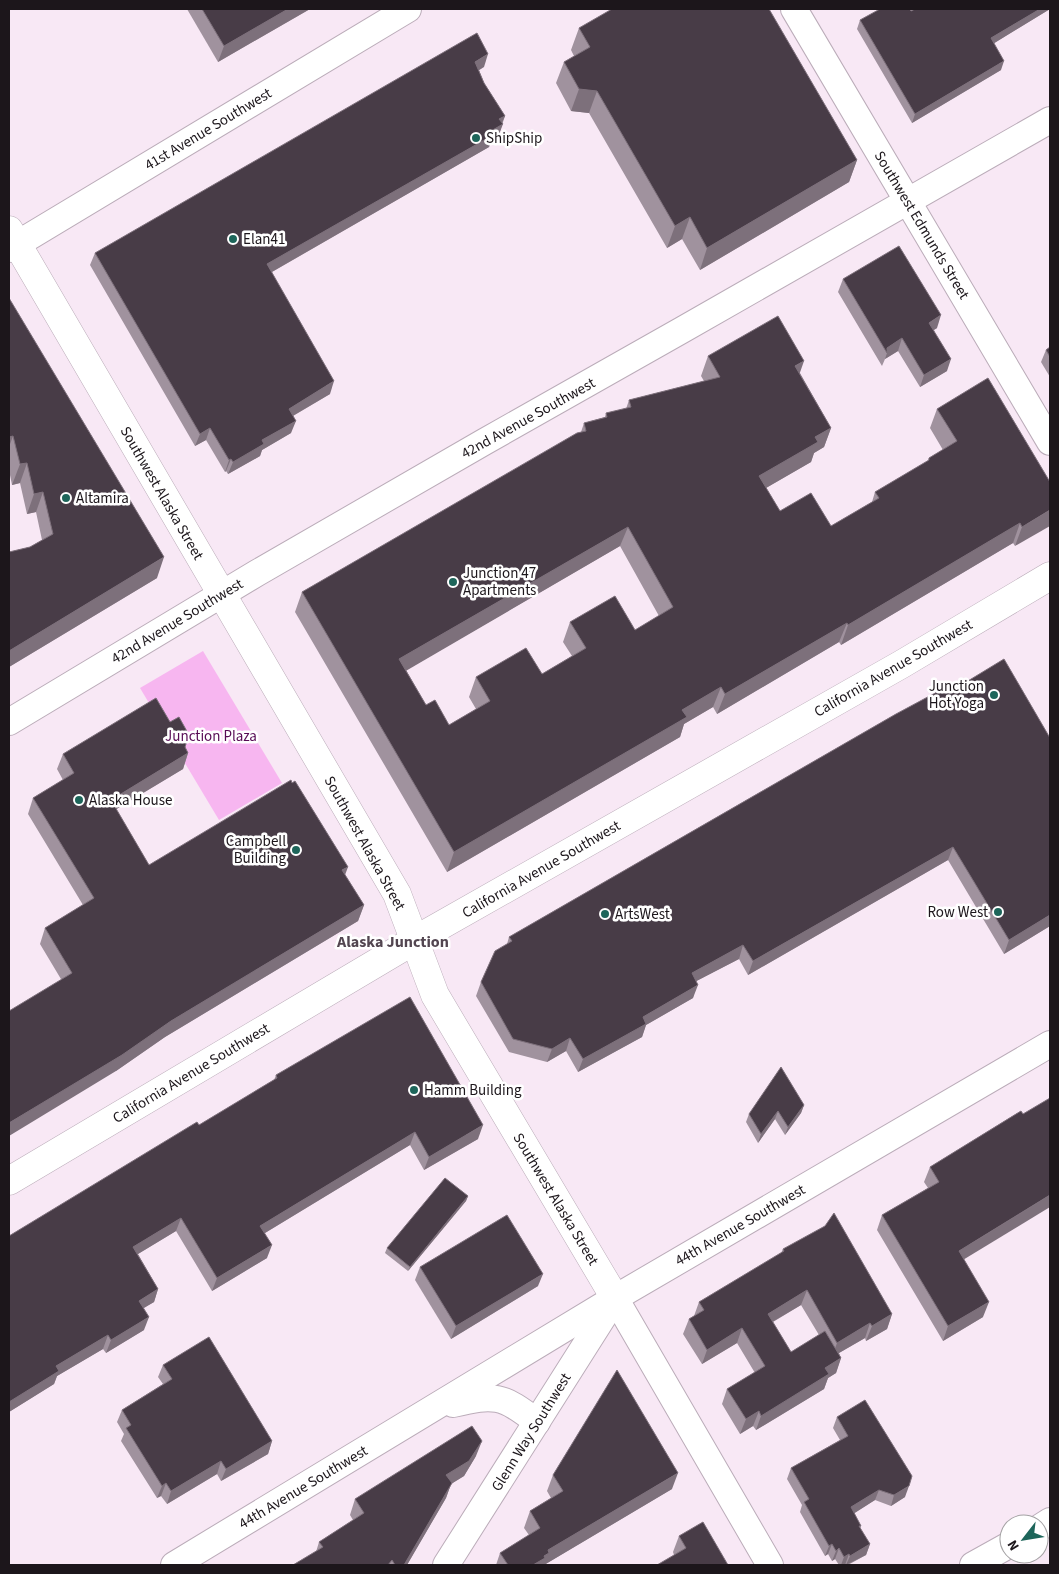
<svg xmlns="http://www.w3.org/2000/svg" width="1059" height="1574" font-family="'Source Sans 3',sans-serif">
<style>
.green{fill:#f7b6f0}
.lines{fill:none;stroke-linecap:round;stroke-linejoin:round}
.minor-casing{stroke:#bbacb9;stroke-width:28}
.major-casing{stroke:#bbacb9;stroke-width:29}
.minor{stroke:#fff;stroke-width:26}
.major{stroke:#fff;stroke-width:28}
.wall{fill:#a0929e;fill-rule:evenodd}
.shaded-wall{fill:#7d707b}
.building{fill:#483c47;stroke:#7d707b;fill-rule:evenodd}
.poi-dot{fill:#1d655a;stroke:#fff;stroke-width:2}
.labels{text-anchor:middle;stroke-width:5;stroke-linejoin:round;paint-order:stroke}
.street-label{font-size:15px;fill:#1c161b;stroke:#fff}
.poi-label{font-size:15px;fill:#1c161b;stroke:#fff;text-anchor:start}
.park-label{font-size:15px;fill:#570a54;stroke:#fff}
.neighbourhood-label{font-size:16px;font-weight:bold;fill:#534651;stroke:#fff}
</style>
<rect width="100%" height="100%" fill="#f8e8f5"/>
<polygon class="green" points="203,651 282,783 219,820 140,688"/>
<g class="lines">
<g class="minor-casing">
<g id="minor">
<polyline points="794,9 1050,442"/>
<polyline points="9,249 408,9"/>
<polyline points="9,722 257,573 484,442 682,330 1050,120"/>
<polyline points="615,1298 770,1565"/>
<path d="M 453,1404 C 495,1394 502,1395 537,1422"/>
<polyline points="1039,1528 1050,1521"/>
<polyline points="174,1565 615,1298 1050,1044"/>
<polyline points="446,1565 612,1303"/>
<polyline points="973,1565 1009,1545"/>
</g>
</g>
<g class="major-casing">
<g id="major">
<polyline points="9,230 397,894 435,995 615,1298"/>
<polyline points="9,1181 415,940 902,664 1050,576"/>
</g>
</g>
<use href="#minor" class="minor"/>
<use href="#major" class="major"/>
</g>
<g class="wall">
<polygon points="187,9 310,9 218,62"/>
<polygon points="1050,9 994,43 1001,70 912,123 857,29 860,20 911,11"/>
<polygon points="579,28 857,160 849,182 700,270 682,239 667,248 589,113 571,111 556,83 564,62 574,56 571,50"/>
<polygon points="484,67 479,70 484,83 505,116 498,137 491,141 489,147 272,272 330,394 293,416 291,433 262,450 260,456 228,474 226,471 225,472 206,440 195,446 90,265 95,253"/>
<polygon points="843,279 937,328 934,330 947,371 920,387 898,351 885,359 882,366 838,292"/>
<polygon points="9,298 157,578 9,667 9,552 30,547 42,540 36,512 27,514 20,483 12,485 9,470"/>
<polygon points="1050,347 1050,377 1041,362 1046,350"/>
<path d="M 708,356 L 800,373 L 831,428 L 824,447 L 814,453 L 811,462 L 766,488 L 780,511 L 831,526 L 872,502 L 875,492 L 928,461 L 929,458 L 943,450 L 930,428 L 937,409 L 1050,482 L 1015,546 L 1013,543 L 841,645 L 839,642 L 717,714 L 713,707 L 684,724 L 680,737 L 447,872 L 295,612 L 302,592 L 581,432 L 584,423 L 605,417 L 606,413 L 626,409 L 629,400 L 704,381 L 701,376 ZM 620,546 L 659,616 L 635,630 L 570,622 L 563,642 L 572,656 L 542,674 L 476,677 L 469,697 L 476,709 L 449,725 L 426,705 L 406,670 Z"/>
<polygon points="896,714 1050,926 1004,954 948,860 748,975 739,959 696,981 693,998 646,1025 642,1037 578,1072 566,1051 547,1062 509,1052 476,996 481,982 507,944 509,937"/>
<polygon points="185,747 188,753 183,769 116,809 149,865 345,875 364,905 358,921 165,1037 116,1071 40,944 45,928 83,905 28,814 33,798 63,780 57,769 63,754"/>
<polygon points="276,1075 478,1139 424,1170 410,1145 265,1233 267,1258 212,1291 176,1231 138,1254 158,1289 154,1302 143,1308 144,1330 106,1353 103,1349 57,1376 54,1384 9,1412 9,1236 199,1125 274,1080"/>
<polygon points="804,1105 801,1113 785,1135 775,1119 758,1143 746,1122 749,1114"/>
<polygon points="1021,1111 964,1259 983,1317 943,1341 877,1230 882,1215 928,1188 924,1182 930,1167"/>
<polygon points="468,1196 466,1201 408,1271 385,1253 387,1248"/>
<path d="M 783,1249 L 892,1314 L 887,1329 L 866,1341 L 865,1338 L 839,1353 L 841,1358 L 836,1373 L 828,1378 L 824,1389 L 756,1430 L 753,1426 L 740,1434 L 722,1404 L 727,1389 L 755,1373 L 737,1343 L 702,1364 L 683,1334 L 689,1319 L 694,1316 L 699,1302 L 781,1253 ZM 801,1305 L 819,1335 L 791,1352 L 773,1322 Z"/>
<polygon points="420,1267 538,1286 451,1339 415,1280"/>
<polygon points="163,1365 272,1441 268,1454 221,1481 217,1474 167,1504 161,1496 157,1498 121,1441 124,1434 117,1422 122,1410 163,1384 158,1377"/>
<polygon points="837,1417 905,1497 891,1506 875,1500 854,1513 861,1526 860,1529 870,1544 866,1555 848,1565 839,1565 835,1559 832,1561 828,1554 825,1556 800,1512 802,1505 787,1479 791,1468 840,1440 833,1428"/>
<polygon points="476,1456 464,1476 451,1484 446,1498 407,1565 293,1565 316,1552 319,1542 353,1520 350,1515 355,1499"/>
<polygon points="553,1475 672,1489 544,1565 496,1565 500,1553 529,1535 524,1528 530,1511 551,1498 547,1491"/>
<polygon points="679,1536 728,1565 674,1555 673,1552"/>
</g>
<g class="shaded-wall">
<polygon points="288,9 310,9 218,62 224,46"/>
<polygon points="1040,9 1050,9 988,47 991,38"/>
<polygon points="488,54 484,67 471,75 475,62"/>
<polygon points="1004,61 1001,70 912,123 915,114"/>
<polygon points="579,89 597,91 589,113 571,111"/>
<polygon points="505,116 501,125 503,124 498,137 491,141 489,147 263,277 267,264 491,131 499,119"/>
<polygon points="857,160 849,182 700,270 707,248"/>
<polygon points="690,217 682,239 667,248 675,226"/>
<polygon points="941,315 937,328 925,335 929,323"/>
<polygon points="902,338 898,351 885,359 887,353 887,348"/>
<polygon points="951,359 947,371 920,387 924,375"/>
<polygon points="804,361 797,381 795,366"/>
<polygon points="334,381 330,394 284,421 289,409"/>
<polygon points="296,421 291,433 262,450 260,456 228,474 233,462 262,440"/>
<polygon points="210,428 206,440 195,446 200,434"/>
<polygon points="831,428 824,447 814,453 811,462 752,496 759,476 815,437"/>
<polygon points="13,436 9,447 9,437"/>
<polygon points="231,459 226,471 225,472 229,460"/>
<polygon points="27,463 20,483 12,485 20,464"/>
<polygon points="43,492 36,512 27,514 34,494"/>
<polygon points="1050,510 1050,526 1015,546 1022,527"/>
<polygon points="1020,523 1013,543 841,645 848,625"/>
<polygon points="628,527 620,546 392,679 399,659"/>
<polygon points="164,557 157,578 9,667 9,651"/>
<polygon points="847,623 839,642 717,714 725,694"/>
<polygon points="721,687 713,707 684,724 680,737 447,872 454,852 682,710"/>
<polygon points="188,753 183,769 105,816 111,800"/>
<polygon points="953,847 948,860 748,975 753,961"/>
<polygon points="348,867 342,883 342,870"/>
<polygon points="364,905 358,921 165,1037 116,1071 9,1136 9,1123 171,1021"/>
<polygon points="1050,915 1050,926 1004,954 1009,940"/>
<polygon points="743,945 739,959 687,986 692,973"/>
<polygon points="698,985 693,998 646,1025 642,1037 578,1072 583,1059 643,1017"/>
<polygon points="570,1038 566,1051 547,1062 552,1049"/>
<polygon points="804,1105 801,1113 785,1135 788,1127"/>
<polygon points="778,1111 775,1119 758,1143 761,1134"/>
<polygon points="483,1125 478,1139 424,1170 429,1157"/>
<polygon points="415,1132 410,1145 255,1239 260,1226"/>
<polygon points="1050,1195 1050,1207 953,1266 959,1251"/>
<polygon points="468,1196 466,1201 408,1271 410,1267"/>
<polygon points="181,1218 176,1231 128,1260 133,1247"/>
<polygon points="272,1245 267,1258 212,1291 217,1278"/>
<polygon points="543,1274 538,1286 451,1339 456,1326"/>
<polygon points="158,1289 154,1302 134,1314 139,1301"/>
<polygon points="807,1290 801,1305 762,1328 768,1314"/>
<polygon points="989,1302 983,1317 943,1341 948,1326"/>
<polygon points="892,1314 887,1329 866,1341 872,1326"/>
<polygon points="149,1317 144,1330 106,1353 111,1340"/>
<polygon points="870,1323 865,1338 832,1357 837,1343"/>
<polygon points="742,1328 737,1343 702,1364 707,1350"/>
<polygon points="108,1335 103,1349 57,1376 54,1384 9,1412 9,1402 56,1366"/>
<polygon points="841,1358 836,1373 828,1378 824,1389 756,1430 761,1416 825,1368"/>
<polygon points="759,1411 753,1426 740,1434 746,1419"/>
<polygon points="272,1441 268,1454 221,1481 226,1469"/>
<polygon points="482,1441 476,1456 464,1476 451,1484 446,1498 407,1565 404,1565 446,1475"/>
<polygon points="221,1461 217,1474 167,1504 171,1491"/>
<polygon points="678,1473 672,1489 544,1565 533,1565 544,1556 548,1550"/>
<polygon points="166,1483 161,1496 157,1498 162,1486"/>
<polygon points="909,1486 905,1497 891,1506 894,1495"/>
<polygon points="879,1490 875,1500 847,1518 851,1507"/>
<polygon points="832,1544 828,1554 825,1556 829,1546"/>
<polygon points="870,1544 866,1555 846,1565 850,1556"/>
<polygon points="839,1548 835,1559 832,1561 836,1551"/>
<polygon points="849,1554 845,1565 841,1565 844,1557"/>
</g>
<g class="building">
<polygon points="202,9 288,9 224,46"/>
<polygon points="612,9 769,9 857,160 707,248 690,217 675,226 597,91 579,89 564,62 590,47 579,28"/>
<polygon points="880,9 910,9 911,11 915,9 1040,9 991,38 1004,61 915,114 860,20"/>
<polygon points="477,33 488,54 475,62 484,83 505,116 499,119 503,124 491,131 493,135 267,264 334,381 289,409 296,421 262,440 264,444 233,462 231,459 229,460 210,428 200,434 95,253"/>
<polygon points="899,246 941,315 929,323 951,359 924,375 902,338 887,348 887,353 843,279"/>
<polygon points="9,298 164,557 9,651 9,552 30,547 53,534 43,492 34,494 27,463 20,464 13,436 9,437"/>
<path d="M 778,316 L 804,361 L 795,366 L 831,428 L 815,437 L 818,442 L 759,476 L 780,511 L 811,493 L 831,526 L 879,498 L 875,492 L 929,460 L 929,458 L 957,441 L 937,409 L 988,378 L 1050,482 L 1050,510 L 1022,527 L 1020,523 L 848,625 L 847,623 L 725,694 L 721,687 L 682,710 L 687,717 L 454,852 L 302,592 L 577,433 L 586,431 L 584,423 L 607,417 L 606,413 L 631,407 L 629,400 L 720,377 L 708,356 ZM 628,527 L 673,607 L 635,630 L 615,596 L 570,622 L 586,648 L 542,674 L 526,648 L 476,677 L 490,701 L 449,725 L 435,700 L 426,705 L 399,659 Z"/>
<polygon points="1050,347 1050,357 1046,350"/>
<polygon points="1004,659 1050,738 1050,915 1009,940 953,847 753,961 743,945 692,973 698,985 643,1017 646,1024 583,1059 570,1038 552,1049 513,1039 481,982 495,951 512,941 509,937 896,714 950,685 958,687"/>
<polygon points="156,698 170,722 179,717 189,735 185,747 188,753 111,800 149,865 291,780 292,783 295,781 348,867 342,870 364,905 171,1021 122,1055 9,1123 9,1011 72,973 45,928 94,898 33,798 74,773 63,754"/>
<polygon points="410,997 483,1125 429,1157 415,1132 260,1226 272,1245 217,1278 181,1218 133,1247 158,1289 139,1301 149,1317 111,1340 108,1335 56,1366 59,1371 9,1402 9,1236 197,1122 199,1125 277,1078 276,1075"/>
<polygon points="781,1067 804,1105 788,1127 778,1111 761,1134 749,1114"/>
<polygon points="1050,1098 1050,1195 959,1251 989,1302 948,1326 882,1215 939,1182 930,1167 1021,1111 1023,1114"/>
<polygon points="445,1178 468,1196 410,1267 387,1248"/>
<polygon points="834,1213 892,1314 872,1326 870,1323 837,1343 807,1290 768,1314 791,1352 825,1331 841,1358 825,1368 829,1374 761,1416 759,1411 746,1419 727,1389 765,1366 742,1328 707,1350 689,1319 704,1310 699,1302 784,1251 783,1249 825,1226"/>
<polygon points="507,1215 543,1274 456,1326 420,1267"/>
<polygon points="209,1337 272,1441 226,1469 221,1461 171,1491 166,1483 162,1486 126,1428 131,1425 122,1410 172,1379 163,1365"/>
<polygon points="617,1370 678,1473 548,1550 549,1553 544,1556 545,1558 533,1565 508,1565 500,1553 540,1528 530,1511 563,1491 553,1475"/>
<polygon points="865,1400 912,1476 909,1486 894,1495 879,1490 851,1507 861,1526 859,1526 870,1544 850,1556 849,1554 844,1557 839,1548 836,1551 832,1544 829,1546 804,1502 809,1499 791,1468 848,1436 837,1417"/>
<polygon points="472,1426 482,1441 469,1461 446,1475 452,1483 404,1565 395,1565 392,1560 388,1565 293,1565 323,1547 319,1542 364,1513 355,1499"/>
<polygon points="703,1522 728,1565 657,1565 686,1548 679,1536"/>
</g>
<g class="poi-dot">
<circle cx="476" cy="138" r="5"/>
<circle cx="233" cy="239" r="5"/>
<circle cx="66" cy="498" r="5"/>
<circle cx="453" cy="582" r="5"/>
<circle cx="994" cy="695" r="5"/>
<circle cx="79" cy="800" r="5"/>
<circle cx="296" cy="850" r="5"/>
<circle cx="998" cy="912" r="5"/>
<circle cx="605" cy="914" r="5"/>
<circle cx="414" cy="1090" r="5"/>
</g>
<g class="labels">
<g class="street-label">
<text transform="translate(208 129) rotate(-31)" y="5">41st Avenue Southwest</text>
<text transform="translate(922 225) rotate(59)" y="5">Southwest Edmunds Street</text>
<text transform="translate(528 418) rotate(-29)" y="5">42nd Avenue Southwest</text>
<text transform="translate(162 493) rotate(60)" y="5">Southwest Alaska Street</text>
<text transform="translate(177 621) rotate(-31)" y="5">42nd Avenue Southwest</text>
<text transform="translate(893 668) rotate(-30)" y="5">California Avenue Southwest</text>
<text transform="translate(365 843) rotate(61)" y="5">Southwest Alaska Street</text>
<text transform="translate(541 869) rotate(-30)" y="5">California Avenue Southwest</text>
<text transform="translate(191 1073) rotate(-31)" y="5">California Avenue Southwest</text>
<text transform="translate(556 1199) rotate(59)" y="5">Southwest Alaska Street</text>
<text transform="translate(740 1225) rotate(-30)" y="5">44th Avenue Southwest</text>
<text transform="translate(531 1432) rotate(-58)" y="5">Glenn Way Southwest</text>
<text transform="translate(303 1487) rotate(-31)" y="5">44th Avenue Southwest</text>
</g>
<g class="poi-label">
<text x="486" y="143">ShipShip</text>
<text x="243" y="244">Elan41</text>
<text x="76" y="503">Altamira</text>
<text x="463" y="578">Junction 47<tspan x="463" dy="17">Apartments</tspan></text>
<text x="984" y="691" text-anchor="end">Junction<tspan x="984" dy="17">Hot Yoga</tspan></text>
<text x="89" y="805">Alaska House</text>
<text x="286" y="846" text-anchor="end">Campbell<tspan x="286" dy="17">Building</tspan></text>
<text x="988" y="917" text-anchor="end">Row West</text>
<text x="615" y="919">ArtsWest</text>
<text x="424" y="1095">Hamm Building</text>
</g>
<g class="park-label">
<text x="211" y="741">Junction Plaza</text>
</g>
<g class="neighbourhood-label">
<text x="393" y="947">Alaska Junction</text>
</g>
</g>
<rect width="1059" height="1574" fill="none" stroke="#1c161b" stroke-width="20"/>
<g transform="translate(1024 1539) rotate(239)"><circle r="24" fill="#ffffff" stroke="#a4a2a4"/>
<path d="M0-4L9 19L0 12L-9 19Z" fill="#1d655a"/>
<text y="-8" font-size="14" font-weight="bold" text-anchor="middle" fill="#1c161b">N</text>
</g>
</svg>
